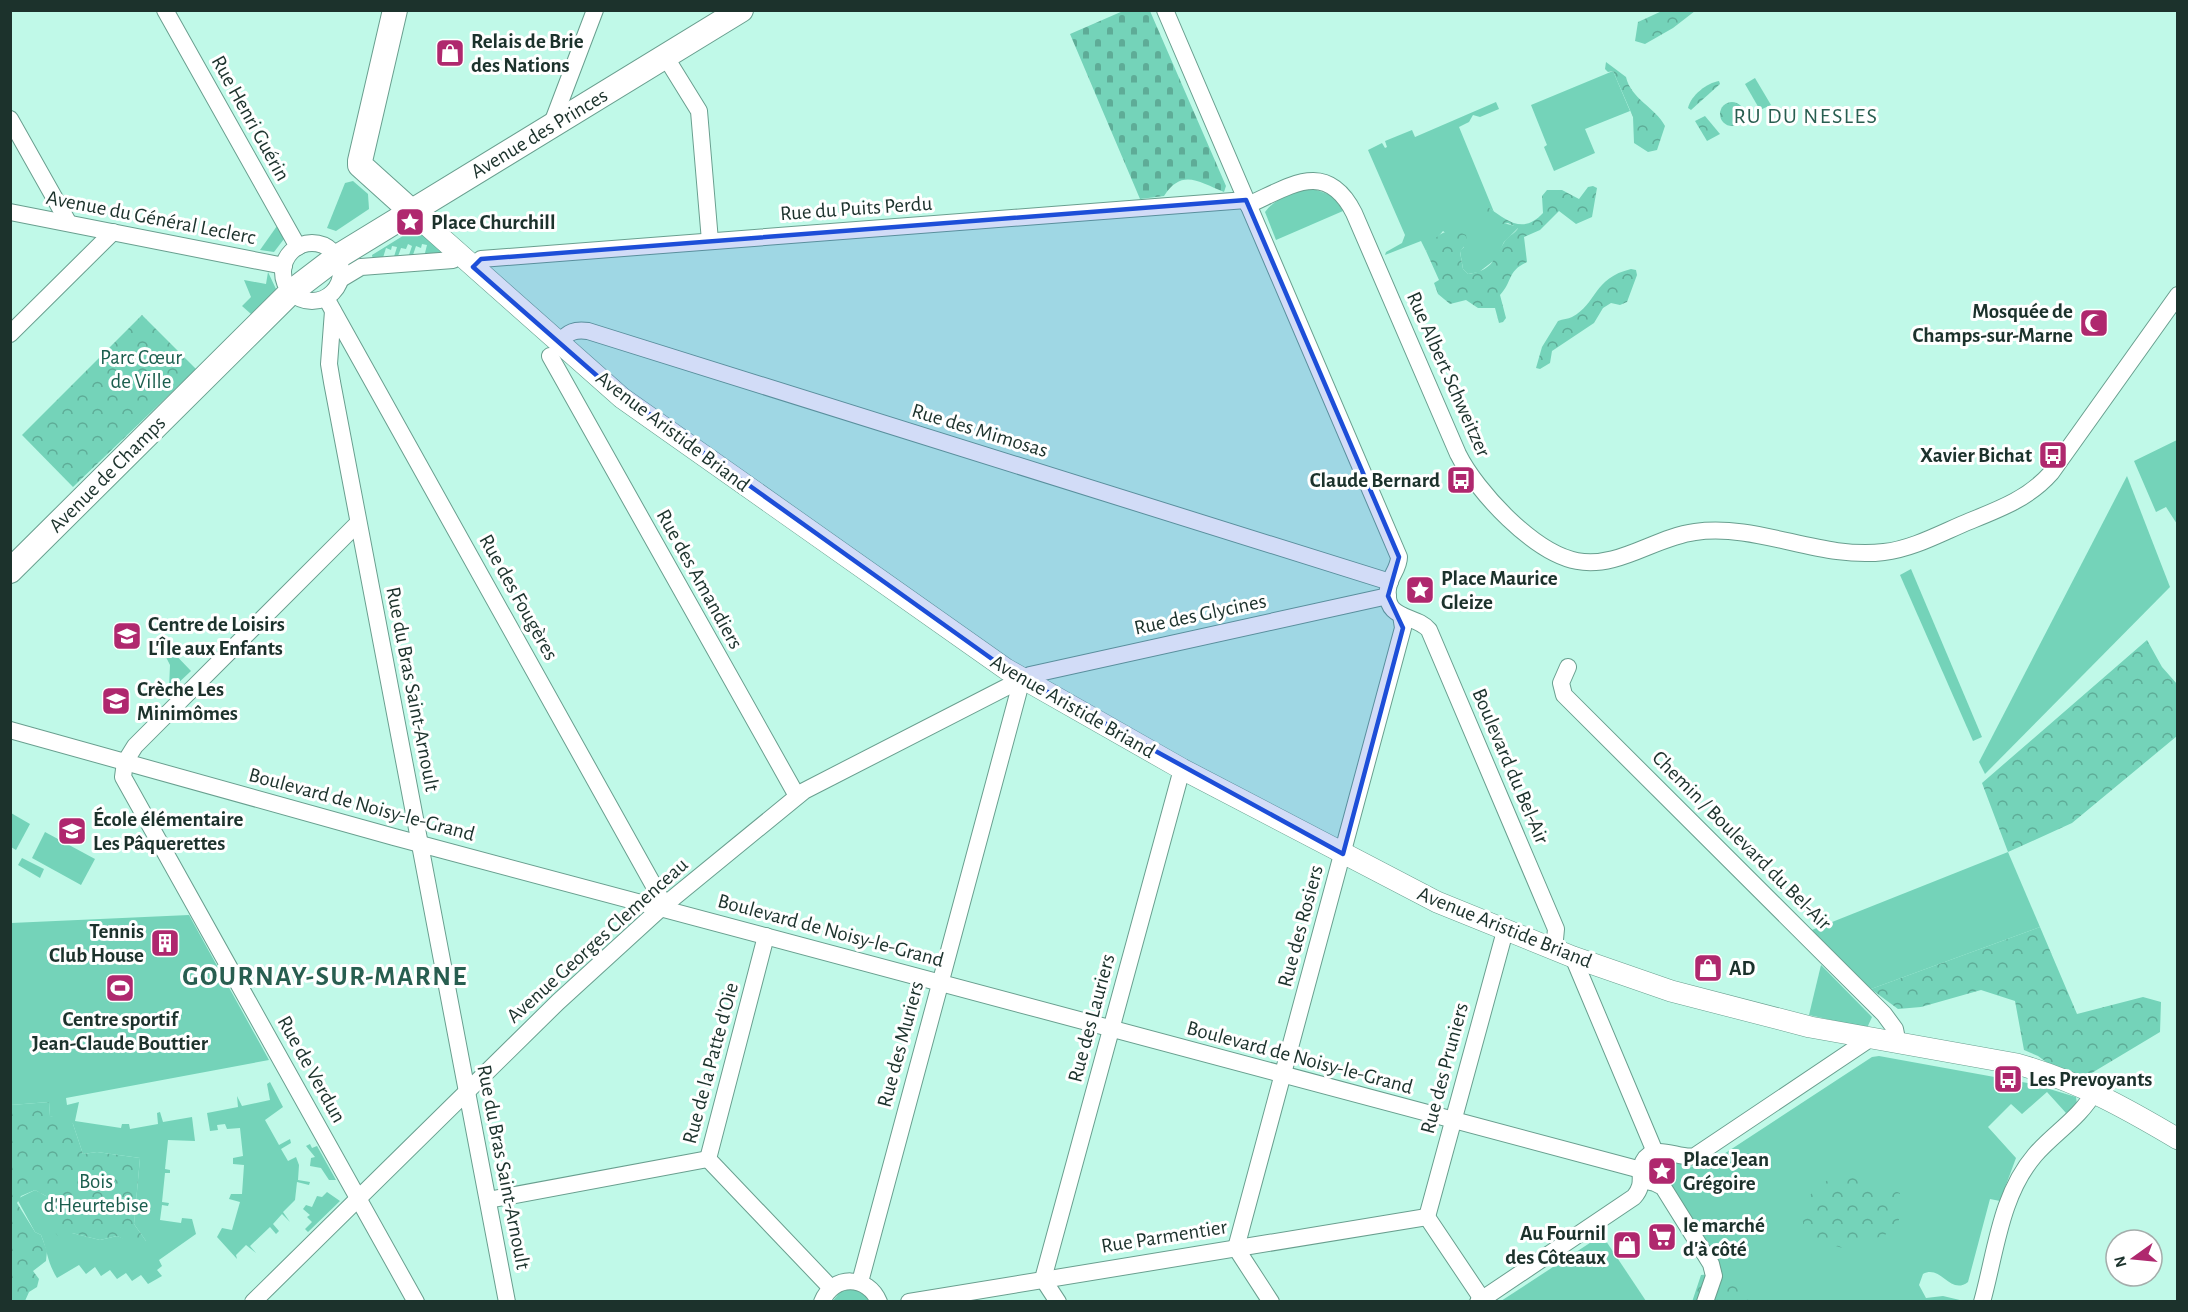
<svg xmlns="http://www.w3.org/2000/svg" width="2188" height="1312" font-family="'Alegreya Sans',sans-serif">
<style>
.green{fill:#74d3b9}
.forest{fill:url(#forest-crowns)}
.cemetery{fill:url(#cemetery-stones)}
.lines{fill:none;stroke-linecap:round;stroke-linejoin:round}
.minor-casing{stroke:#699f8f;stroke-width:18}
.tertiary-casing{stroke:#699f8f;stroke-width:22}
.secondary-casing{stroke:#699f8f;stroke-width:26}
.minor{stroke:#fff;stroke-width:16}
.tertiary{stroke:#fff;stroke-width:21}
.secondary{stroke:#fff;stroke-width:24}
.marked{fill:#1d4ed8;fill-opacity:0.2;stroke:#1d4ed8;stroke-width:4.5;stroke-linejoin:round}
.labels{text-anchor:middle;stroke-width:6;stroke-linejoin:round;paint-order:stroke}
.poi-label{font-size:21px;font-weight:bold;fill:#1c322c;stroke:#fff;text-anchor:start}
.street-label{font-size:21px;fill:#1c322c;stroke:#fff}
.park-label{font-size:21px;fill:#1c5f4f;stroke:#fff}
.neighbourhood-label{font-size:22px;letter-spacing:1.5px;fill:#285e50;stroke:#fff}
.district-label{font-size:27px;font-weight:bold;letter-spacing:1.5px;fill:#285e50;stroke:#fff}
</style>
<defs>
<pattern id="forest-crowns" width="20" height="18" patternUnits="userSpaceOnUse" patternTransform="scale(1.5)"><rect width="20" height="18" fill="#74d3b9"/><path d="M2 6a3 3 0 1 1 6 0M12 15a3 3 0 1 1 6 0" fill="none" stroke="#5eac97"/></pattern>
<pattern id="cemetery-stones" width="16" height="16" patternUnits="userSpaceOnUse" patternTransform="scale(1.5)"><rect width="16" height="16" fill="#74d3b9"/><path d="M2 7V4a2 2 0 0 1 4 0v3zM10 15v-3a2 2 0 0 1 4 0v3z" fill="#5eac97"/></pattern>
</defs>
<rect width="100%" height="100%" fill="#c0f9e8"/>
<g class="green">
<polygon points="1613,71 1630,111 1585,129 1595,153 1554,171 1544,147 1547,145 1531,105"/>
<polygon points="1755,78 1771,105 1760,110 1745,84"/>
<polygon points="1496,102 1499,109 1480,117 1473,115 1469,122 1459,127 1494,212 1488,207 1503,223 1519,227 1504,242 1496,259 1479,272 1468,274 1463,269 1460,251 1464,247 1443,231 1426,251 1421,241 1385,255 1386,252 1402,243 1405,235 1368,150 1382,143 1385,148 1387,147 1385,141 1412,130 1415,137"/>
<polygon points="353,181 368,194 369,209 336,231 327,228 345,183"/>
<path d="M 1311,188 L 1333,196 L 1343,211 L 1276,240 L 1265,212 C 1275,198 1295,191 1311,188 Z"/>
<polygon points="277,226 284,239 274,252 260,250"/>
<polygon points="419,231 446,253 424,257 427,245 422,244 421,248 416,246 412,258 408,258 412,246 408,244 406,249 401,248 397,259 393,260 397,247 392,246 391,250 386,248 382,261 373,261 372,255 406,234 416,235"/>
<polygon points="268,272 276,289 251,314 242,306 251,297 244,280 266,284"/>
<polygon points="2177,440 2177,524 2166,507 2156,512 2134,461"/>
<polygon points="2127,476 2170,587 1985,774 1979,762"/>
<polygon points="1911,569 1982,737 1973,741 1900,575"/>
<polygon points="169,648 191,671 174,687 169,688 170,665 164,653"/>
<polygon points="11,813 30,824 16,850 11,847"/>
<polygon points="45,832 95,859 81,885 32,858"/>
<polygon points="2008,852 2040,927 1871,989 1812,930"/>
<polygon points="22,858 44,869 40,878 18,865"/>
<path d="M 189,915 L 269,1060 L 66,1098 L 67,1105 L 79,1102 L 75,1121 L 121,1128 L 122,1124 L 129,1124 L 130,1129 L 158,1124 L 157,1113 L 160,1112 L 163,1122 L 192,1117 L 195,1141 L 168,1140 L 165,1169 L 170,1170 L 170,1173 L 165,1173 L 162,1202 L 169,1203 L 168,1206 L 162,1205 L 160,1220 L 181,1223 L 182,1218 L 192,1219 L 196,1234 L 159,1260 L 162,1266 L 157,1270 L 162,1276 L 148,1284 L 141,1275 L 132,1281 L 126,1273 L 117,1279 L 110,1270 L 101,1276 L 95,1267 L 86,1274 L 79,1265 L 57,1278 C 47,1262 48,1252 41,1235 L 35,1232 L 17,1199 L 35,1190 L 46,1196 L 54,1210 L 61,1215 L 61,1220 L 72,1233 L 100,1240 L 117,1236 L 133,1242 L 146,1241 L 134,1224 L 140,1158 L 97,1152 L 83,1154 L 73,1124 L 50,1116 L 49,1102 L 11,1105 L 11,923 Z"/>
<polygon points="1821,965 1872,1017 1867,1028 1809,1015"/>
<path d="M 1879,1056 L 2033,1084 L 2076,1097 L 2077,1104 L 2066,1113 L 2047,1092 L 2022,1114 L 2011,1104 L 1988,1127 L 2016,1158 L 2000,1201 L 1990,1199 L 1968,1282 C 1950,1296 1941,1264 1923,1274 L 1919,1285 L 1926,1298 L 1943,1296 L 1964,1301 L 1717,1301 L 1720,1268 L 1715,1253 L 1668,1182 L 1651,1174 L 1650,1166 C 1666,1153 1685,1170 1704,1167 L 1872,1057 Z"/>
<polygon points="270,1082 283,1107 265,1120 279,1145 290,1139 291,1143 281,1149 288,1161 296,1157 299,1165 298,1180 310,1182 309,1185 297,1182 295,1200 283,1212 290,1222 282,1214 273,1224 279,1231 276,1234 270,1227 250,1246 256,1253 246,1245 236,1255 237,1259 217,1237 222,1228 232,1230 240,1202 229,1199 231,1194 242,1194 244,1165 233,1164 233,1158 243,1156 240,1128 227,1129 225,1124 217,1125 218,1130 210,1131 207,1113 238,1107 237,1096 242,1106 270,1100 267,1084"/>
<polygon points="310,1144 312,1148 317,1146 336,1180 329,1180 321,1168 310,1166 311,1158 315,1157 306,1146"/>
<polygon points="327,1192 340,1201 308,1232 305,1229 312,1222 307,1217 310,1215 303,1209 306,1205 312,1207 317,1196 322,1197"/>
<polygon points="1602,1235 1646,1301 1501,1301"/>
<polygon points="850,1289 861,1291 871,1302 832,1302 840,1292"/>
</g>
<g class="forest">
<polygon points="1662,11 1695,11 1673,28 1645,44 1635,41 1638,22"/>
<path d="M 1606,62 L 1626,77 C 1631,99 1655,107 1665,126 L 1657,150 L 1648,152 L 1634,143 L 1633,117 L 1613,71 L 1608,72 L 1605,69 Z"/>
<path d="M 1719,81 L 1720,84 L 1691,110 L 1688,108 C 1691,95 1707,83 1719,81 Z"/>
<circle cx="1732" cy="114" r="12"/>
<polygon points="1705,116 1720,134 1707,141 1695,121"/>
<path d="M 1593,186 L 1597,188 L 1592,217 L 1576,224 L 1559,211 L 1540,230 L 1524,237 L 1527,262 C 1507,271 1513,281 1500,295 L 1506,318 L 1503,322 L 1499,323 L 1495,308 L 1478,308 L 1466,300 L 1450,304 L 1438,294 L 1434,283 L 1439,280 L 1426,251 C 1435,235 1447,225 1466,235 L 1467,242 L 1460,252 L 1463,269 L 1468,274 C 1494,270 1493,259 1505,241 C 1509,235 1516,233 1518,228 L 1508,223 L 1487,227 L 1483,222 L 1483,209 L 1488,207 C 1508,222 1524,234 1543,213 L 1542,196 L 1547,190 L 1562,190 L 1579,199 L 1588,187 Z"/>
<path d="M 1631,269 L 1636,270 L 1637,275 L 1627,302 L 1620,305 L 1611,303 L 1603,308 L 1594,323 L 1552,351 L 1550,363 L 1540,369 L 1536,368 L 1542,347 L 1558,321 C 1563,319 1568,319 1572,317 C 1597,304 1593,278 1631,269 Z"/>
<polygon points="142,315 196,369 73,487 22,435"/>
<polygon points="2147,640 2162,667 2177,684 2177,736 2072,823 2008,852 1982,783"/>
<polygon points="2040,927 2077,1014 2143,997 2161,1002 2160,1032 2075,1083 2038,1056 2024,1050 2015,1001 1981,990 1921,1007 1898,1009 1871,989"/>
<path d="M 49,1102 L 50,1116 L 67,1119 L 73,1124 L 83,1154 L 97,1152 L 140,1158 L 134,1224 L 146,1241 L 140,1247 L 117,1236 L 100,1240 L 72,1233 L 63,1240 C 55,1234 52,1230 56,1221 L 61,1219 L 61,1215 L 50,1206 L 46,1196 L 35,1190 L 21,1196 L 17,1203 L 35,1232 L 41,1235 L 47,1251 L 46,1261 L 33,1271 L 39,1279 L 37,1287 L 29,1292 L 25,1301 L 11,1301 L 11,1105 Z"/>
<path d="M 1841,1171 L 1900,1193 L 1899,1220 L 1885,1235 L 1846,1249 L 1805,1237 C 1797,1197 1811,1192 1841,1171 Z"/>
<polygon points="1735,1272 1751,1301 1692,1302 1701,1275"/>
</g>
<path class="cemetery" d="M 1123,11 L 1150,11 L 1226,186 L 1224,192 C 1199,182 1182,168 1164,196 L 1140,199 L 1070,34 Z"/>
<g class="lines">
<g class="minor-casing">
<g id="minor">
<polyline points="165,10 298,247"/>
<path d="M 1165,10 L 1399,557 C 1399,569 1389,577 1388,589 C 1384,621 1416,614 1429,630 L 1556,929 L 1554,950"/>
<polyline points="665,56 699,111 710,241"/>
<polyline points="10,119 68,222"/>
<polyline points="551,126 595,10"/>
<path d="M 1248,205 C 1289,187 1326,158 1354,213 L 1458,454 C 1477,492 1534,553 1577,561 C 1618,569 1655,537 1695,532 C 1758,523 1821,560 1884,552 C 1913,549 1943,532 1970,521 C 2000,509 2029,498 2051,473 L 2178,295"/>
<polyline points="10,212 284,266"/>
<circle cx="312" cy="272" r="29"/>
<polyline points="473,267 481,259 1246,200"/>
<polyline points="341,279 361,267 453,260 458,254"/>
<polyline points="326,298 659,895 661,908"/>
<polyline points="333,311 329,364 332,382 507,1302"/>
<polyline points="10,334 113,232"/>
<path d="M 560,342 C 568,332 575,329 588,331 L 1390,582"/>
<polyline points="550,356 797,796"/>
<polyline points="358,523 135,746 125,762 123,777 416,1302"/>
<polyline points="1568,667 1561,683 1564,695 1884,1014 1895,1029 1898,1044"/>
<polyline points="10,730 394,837 1641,1170"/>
<polyline points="1573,957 1655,1152"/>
<polyline points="708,1159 766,936"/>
<polyline points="708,1159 831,1288"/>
<polyline points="1642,1180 1655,1183 1663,1187 1711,1264 1714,1276 1705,1302"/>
<polyline points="488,1200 708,1159"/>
<polyline points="1427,1217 1505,931"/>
<polyline points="1427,1217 1482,1299"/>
<polyline points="860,1282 1022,679"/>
<polyline points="253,1302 558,1002 661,908 804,791 1030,675 1388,596"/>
<path d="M 822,1302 C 833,1274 868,1275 879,1302"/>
<polyline points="909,1302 1427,1217"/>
<polyline points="1058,1302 1043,1279 1182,769"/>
<polyline points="1271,1302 1236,1248 1403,628 1401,615"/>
<path d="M 1478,1302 L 1634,1197 C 1646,1183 1637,1175 1643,1162 C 1654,1141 1679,1160 1695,1156 L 1868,1040"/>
<path d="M 1982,1302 C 1996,1252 2000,1196 2035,1155 C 2054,1133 2080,1118 2095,1091"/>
</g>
</g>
<g class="tertiary-casing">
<path id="tertiary" d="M 411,211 L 622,398 L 1006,669 L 1182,769 L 1437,902 L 1573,957 L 1671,991 L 1810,1027 L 2017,1064 C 2077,1081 2124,1107 2178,1139"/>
</g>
<g class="secondary-casing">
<g id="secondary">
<polyline points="395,10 360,161 360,165 411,211"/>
<polyline points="10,571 291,292 337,257 741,10"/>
</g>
</g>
<use href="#minor" class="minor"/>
<use href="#tertiary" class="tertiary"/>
<use href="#secondary" class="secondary"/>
</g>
<path class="marked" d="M 1246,200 L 1399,557 L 1388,596 L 1403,628 L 1343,854 L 1006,669 L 603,381 L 473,267 L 481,259 Z"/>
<defs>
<g id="shop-square" transform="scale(1.5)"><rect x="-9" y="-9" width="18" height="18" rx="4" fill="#af286e" stroke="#fff"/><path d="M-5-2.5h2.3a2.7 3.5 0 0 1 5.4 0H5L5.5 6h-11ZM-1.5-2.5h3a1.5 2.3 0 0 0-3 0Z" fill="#fff"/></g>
<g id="sight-square" transform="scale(1.5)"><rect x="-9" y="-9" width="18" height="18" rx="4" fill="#af286e" stroke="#fff"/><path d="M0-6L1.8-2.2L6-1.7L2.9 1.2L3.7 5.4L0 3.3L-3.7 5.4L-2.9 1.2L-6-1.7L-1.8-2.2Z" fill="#fff"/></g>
<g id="mosque-square" transform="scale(1.5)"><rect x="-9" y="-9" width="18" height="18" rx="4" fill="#af286e" stroke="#fff"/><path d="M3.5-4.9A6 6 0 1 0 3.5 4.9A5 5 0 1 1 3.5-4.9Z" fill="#fff"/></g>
<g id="bus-square" transform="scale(1.5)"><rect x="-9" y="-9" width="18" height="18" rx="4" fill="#af286e" stroke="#fff"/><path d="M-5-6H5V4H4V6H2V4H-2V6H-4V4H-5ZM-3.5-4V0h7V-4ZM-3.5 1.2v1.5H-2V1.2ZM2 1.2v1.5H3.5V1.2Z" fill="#fff"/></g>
<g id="school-square" transform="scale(1.5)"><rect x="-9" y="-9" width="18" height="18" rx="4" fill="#af286e" stroke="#fff"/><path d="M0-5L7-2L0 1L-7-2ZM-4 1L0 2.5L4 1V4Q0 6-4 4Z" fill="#fff"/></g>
<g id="building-square" transform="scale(1.5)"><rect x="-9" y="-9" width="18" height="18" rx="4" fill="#af286e" stroke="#fff"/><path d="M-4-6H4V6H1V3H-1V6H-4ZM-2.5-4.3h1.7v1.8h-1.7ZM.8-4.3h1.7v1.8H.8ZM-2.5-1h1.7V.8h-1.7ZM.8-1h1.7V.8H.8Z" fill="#fff"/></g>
<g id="stadium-square" transform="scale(1.5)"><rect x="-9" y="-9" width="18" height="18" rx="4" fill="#af286e" stroke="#fff"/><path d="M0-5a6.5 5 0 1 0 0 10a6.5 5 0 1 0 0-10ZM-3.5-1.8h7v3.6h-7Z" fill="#fff"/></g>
<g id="supermarket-square" transform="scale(1.5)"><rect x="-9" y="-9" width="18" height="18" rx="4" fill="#af286e" stroke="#fff"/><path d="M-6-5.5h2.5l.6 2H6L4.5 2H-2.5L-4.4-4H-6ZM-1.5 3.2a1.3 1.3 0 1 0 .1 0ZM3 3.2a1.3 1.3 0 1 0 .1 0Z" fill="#fff"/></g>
</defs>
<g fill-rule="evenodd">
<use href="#shop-square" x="450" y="53"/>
<use href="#sight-square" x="410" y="222"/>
<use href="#mosque-square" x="2094" y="323"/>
<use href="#bus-square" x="2053" y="455"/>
<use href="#bus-square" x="1461" y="480"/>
<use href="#sight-square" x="1420" y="590"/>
<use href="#school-square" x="127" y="636"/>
<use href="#school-square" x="116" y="701"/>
<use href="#school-square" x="72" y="831"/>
<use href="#building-square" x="165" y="943"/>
<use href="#shop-square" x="1708" y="968"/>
<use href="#stadium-square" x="120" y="988"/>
<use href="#bus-square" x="2008" y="1079"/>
<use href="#sight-square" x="1662" y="1171"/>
<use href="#supermarket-square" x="1662" y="1237"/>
<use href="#shop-square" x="1627" y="1245"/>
</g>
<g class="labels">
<g class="poi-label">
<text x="471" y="48">Relais de Brie<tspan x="471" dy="24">des Nations</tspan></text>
<text x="431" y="229">Place Churchill</text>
<text x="2073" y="318" text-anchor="end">Mosquée de<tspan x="2073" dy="24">Champs-sur-Marne</tspan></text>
<text x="2032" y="462" text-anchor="end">Xavier Bichat</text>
<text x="1440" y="487" text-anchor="end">Claude Bernard</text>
<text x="1441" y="585">Place Maurice<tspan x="1441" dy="24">Gleize</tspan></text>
<text x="148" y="631">Centre de Loisirs<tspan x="148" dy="24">L'Île aux Enfants</tspan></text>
<text x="137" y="696">Crèche Les<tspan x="137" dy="24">Minimômes</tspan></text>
<text x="93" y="826">École élémentaire<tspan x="93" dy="24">Les Pâquerettes</tspan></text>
<text x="144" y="938" text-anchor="end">Tennis<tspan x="144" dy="24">Club House</tspan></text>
<text x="1729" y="975">AD</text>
<text x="120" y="1026" text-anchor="middle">Centre sportif<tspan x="120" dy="24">Jean-Claude Bouttier</tspan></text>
<text x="2029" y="1086">Les Prevoyants</text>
<text x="1683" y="1166">Place Jean<tspan x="1683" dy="24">Grégoire</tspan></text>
<text x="1683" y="1232">le marché<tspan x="1683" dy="24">d'à côté</tspan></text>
<text x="1606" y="1240" text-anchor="end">Au Fournil<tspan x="1606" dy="24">des Côteaux</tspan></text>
</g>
<g class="street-label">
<text transform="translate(251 118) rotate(61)" y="7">Rue Henri Guérin</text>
<text transform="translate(539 133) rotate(-31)" y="7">Avenue des Princes</text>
<text transform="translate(856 208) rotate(-4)" y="7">Rue du Puits Perdu</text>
<text transform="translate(151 217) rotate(11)" y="7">Avenue du Général Leclerc</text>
<text transform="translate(1449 374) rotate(66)" y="7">Rue Albert Schweitzer</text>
<text transform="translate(980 430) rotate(17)" y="7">Rue des Mimosas</text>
<text transform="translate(673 431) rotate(37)" y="7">Avenue Aristide Briand</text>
<text transform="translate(107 474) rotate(-45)" y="7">Avenue de Champs</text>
<text transform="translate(700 579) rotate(61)" y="7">Rue des Amandiers</text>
<text transform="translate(519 597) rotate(61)" y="7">Rue des Fougères</text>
<text transform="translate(1200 614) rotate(-12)" y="7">Rue des Glycines</text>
<text transform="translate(413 689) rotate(79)" y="7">Rue du Bras Saint-Arnoult</text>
<text transform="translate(1073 706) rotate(30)" y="7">Avenue Aristide Briand</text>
<text transform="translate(1511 766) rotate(67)" y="7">Boulevard du Bel-Air</text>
<text transform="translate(362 804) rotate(15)" y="7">Boulevard de Noisy-le-Grand</text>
<text transform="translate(1742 840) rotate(45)" y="7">Chemin / Boulevard du Bel-Air</text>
<text transform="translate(1300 926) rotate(-75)" y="7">Rue des Rosiers</text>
<text transform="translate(1505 927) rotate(22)" y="7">Avenue Aristide Briand</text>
<text transform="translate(831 930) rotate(15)" y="7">Boulevard de Noisy-le-Grand</text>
<text transform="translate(597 940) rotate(-42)" y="7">Avenue Georges Clemenceau</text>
<text transform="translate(1091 1018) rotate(-75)" y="7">Rue des Lauriers</text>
<text transform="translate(900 1044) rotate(-75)" y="7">Rue des Muriers</text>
<text transform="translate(1300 1057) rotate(15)" y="7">Boulevard de Noisy-le-Grand</text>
<text transform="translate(710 1063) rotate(-75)" y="7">Rue de la Patte d'Oie</text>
<text transform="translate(1444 1068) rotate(-75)" y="7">Rue des Pruniers</text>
<text transform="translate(312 1069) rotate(61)" y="7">Rue de Verdun</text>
<text transform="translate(504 1167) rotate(79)" y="7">Rue du Bras Saint-Arnoult</text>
<text transform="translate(1164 1236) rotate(-9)" y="7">Rue Parmentier</text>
</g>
<g class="park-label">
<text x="141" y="364">Parc Cœur<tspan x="141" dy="24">de Ville</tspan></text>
<text x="96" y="1188">Bois<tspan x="96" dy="24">d'Heurtebise</tspan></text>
</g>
<g class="neighbourhood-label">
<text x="1806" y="123">RU DU NESLES</text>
</g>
<g class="district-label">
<text x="325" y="985">GOURNAY-SUR-MARNE</text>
</g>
</g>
<rect width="2188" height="1312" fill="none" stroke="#1c322c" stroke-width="24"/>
<g transform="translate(2134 1258) rotate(255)"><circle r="28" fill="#ffffff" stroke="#a4adab" stroke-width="1.5"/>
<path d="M0-4.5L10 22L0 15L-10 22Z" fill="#af286e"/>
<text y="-9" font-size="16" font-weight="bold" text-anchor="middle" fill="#1c322c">N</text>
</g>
</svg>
